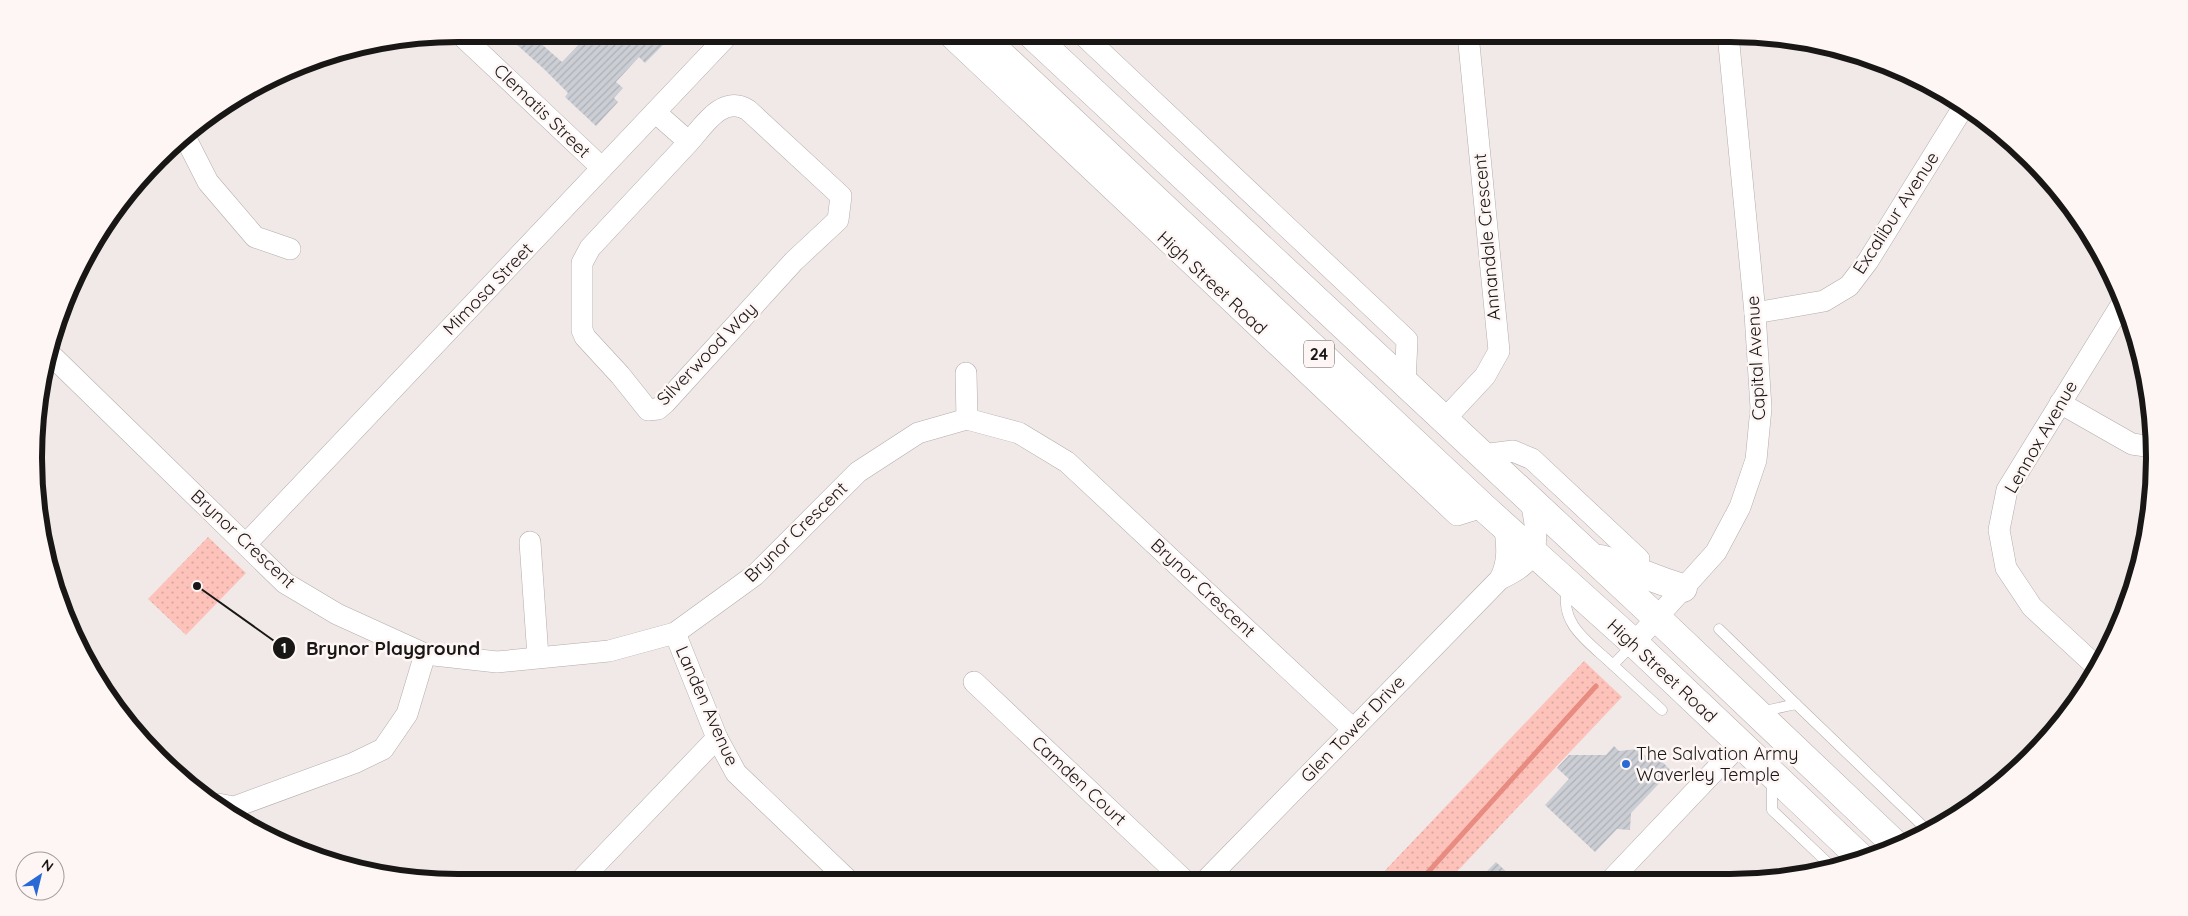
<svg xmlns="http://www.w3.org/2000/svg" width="2188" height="916" font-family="Quicksand,sans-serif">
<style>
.park{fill:url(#park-dots)}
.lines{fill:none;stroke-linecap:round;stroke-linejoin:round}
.stream{stroke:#e88c81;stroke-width:5}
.building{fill:url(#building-hatch)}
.lane-casing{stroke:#b4acab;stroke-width:11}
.street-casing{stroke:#b4acab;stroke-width:22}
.primary-casing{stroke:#b4acab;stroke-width:29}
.lane{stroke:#fff;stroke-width:10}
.street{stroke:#fff;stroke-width:21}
.primary{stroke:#fff;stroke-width:28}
.poi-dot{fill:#2969d6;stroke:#fef6f5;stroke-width:2}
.labels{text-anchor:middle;stroke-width:5;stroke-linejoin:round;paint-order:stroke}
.shield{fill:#fef6f5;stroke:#5e5959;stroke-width:1}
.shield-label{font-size:16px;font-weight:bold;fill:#191616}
.street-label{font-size:18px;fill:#191616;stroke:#fef6f5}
.poi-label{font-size:18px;fill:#191616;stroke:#fef6f5;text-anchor:start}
.rim{fill:none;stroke:#191616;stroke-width:6}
.leader{fill:none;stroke:#191616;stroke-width:2}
.callout-dot{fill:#191616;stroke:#fef6f5;stroke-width:2}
.mark-label{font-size:15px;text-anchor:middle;font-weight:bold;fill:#fff}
.callout-label{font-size:19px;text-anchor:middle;font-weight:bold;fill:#191616;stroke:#fef6f5;stroke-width:5;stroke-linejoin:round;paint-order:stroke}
</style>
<defs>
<pattern id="park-dots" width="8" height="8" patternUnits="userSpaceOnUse" patternTransform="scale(1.25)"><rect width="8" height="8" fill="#fdc2ba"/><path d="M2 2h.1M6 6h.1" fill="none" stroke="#d8a69f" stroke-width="1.8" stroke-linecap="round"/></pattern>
<pattern id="building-hatch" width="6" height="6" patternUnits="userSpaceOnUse" patternTransform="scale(1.25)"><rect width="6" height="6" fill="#cbced4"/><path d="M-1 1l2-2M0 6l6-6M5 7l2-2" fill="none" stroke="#aeb0b5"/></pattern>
</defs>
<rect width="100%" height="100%" fill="#f1e9e8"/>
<g class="park">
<polygon points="208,537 246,573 186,635 148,599"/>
<polygon points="1584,661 1622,697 1449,880 1376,880"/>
</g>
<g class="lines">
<polyline class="stream" points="1421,880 1596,686"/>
</g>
<g class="building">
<polygon points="505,34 530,34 562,62 589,34 674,34 645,63 639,57 616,82 623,88 614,98 618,102 596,126 565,97 568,93 544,69"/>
<polygon points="1614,746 1619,751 1638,749 1646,756 1656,755 1671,771 1631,813 1630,830 1617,829 1595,852 1545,805 1569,779 1557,768 1569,755 1606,755"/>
<polygon points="1496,862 1514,879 1479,879"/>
</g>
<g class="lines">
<g class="lane-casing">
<g id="lane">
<path d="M 1567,588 C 1559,625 1589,642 1613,665"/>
<polyline points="1719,629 1796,704"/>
<polyline points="1634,643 1613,665 1662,710"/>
<polyline points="1760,712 1796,704 1926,829"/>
<polyline points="1772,780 1772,810 1831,866"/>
</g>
</g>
<g class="street-casing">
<g id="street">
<polyline points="460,34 602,168"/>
<polyline points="947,34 1457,515 1483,507"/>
<polyline points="1082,34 1407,340 1405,383"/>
<path d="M 655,112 L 689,142 C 704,125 723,94 748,110 L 841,196 L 838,220 L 794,261 L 665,403 L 658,409 L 648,410 L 620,375 L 585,337 L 582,330 L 582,263 L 590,248 L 689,142"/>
<polyline points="184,135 208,182 255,237 290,249"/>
<polyline points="1755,313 1824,301 1849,286 1868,261 1964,106"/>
<polyline points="49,353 285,583 337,614 425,654 497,662 609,651 675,633 755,575 858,472 918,433 967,419 1019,433 1067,462 1353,729"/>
<polyline points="966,373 967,419"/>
<polyline points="2060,403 2132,444 2153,447"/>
<polyline points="1444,420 1485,376 1499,351 1468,34"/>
<polyline points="1482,455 1513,451 1532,459 1639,559"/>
<polyline points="530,542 538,657"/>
<polyline points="246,544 729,34"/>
<path d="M 1500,579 C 1542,560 1539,542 1531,501"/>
<polyline points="675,633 717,738 736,773 849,881"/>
<polyline points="1634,643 1716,552 1740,507 1756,460 1761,408 1755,313 1728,34"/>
<polyline points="2096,666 2032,607 2006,568 1999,530 2007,490 2123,302"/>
<polyline points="974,682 1184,880"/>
<polyline points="218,804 234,807 354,763 383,749 407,714 425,654"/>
<polyline points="1612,879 1740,744"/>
<path d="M 1206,880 L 1500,579 C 1509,562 1507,546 1505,528"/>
<polyline points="579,882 717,738"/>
</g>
</g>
<g class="primary-casing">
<g id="primary">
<polyline points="979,34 1483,507 1634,643 1861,858"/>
<polyline points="1031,34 1657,618 1898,847"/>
<path d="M 1601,559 C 1629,567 1655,580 1683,588"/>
</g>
</g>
<use href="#lane" class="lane"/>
<use href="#street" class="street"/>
<use href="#primary" class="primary"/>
</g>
<circle class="poi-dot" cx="1626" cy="764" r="5"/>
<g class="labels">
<rect class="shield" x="1304" y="340.5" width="30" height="27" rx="4"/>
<g class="shield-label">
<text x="1319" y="360">24</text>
</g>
<g class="street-label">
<text transform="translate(542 111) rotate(44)" y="6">Clematis Street</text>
<text transform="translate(1896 213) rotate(-57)" y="6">Excalibur Avenue</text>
<text transform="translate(1487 237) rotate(-95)" y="6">Annandale Crescent</text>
<text transform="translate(1212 283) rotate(43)" y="6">High Street Road</text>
<text transform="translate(488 289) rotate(-46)" y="6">Mimosa Street</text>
<text transform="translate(707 354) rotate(-46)" y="6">Silverwood Way</text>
<text transform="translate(1756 358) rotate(-93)" y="6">Capital Avenue</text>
<text transform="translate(2041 437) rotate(-60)" y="6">Lennox Avenue</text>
<text transform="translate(796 532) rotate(-44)" y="6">Brynor Crescent</text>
<text transform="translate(243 539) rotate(43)" y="6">Brynor Crescent</text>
<text transform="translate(1203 588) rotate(43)" y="6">Brynor Crescent</text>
<text transform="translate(1662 671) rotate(43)" y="6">High Street Road</text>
<text transform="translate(707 706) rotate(66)" y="6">Landen Avenue</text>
<text transform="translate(1353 729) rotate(-46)" y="6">Glen Tower Drive</text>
<text transform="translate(1079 781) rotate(43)" y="6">Camden Court</text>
</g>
<g class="poi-label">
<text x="1636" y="760">The Salvation Army<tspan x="1636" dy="21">Waverley Temple</tspan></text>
</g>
</g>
<path d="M0 0H2188V916H0ZM458 42H1730A416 416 0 0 1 2146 458V458A416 416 0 0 1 1730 874H458A416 416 0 0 1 42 458V458A416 416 0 0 1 458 42Z" fill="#fef6f5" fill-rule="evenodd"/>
<path class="rim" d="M458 42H1730A416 416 0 0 1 2146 458V458A416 416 0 0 1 1730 874H458A416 416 0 0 1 42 458V458A416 416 0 0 1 458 42Z"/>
<path class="leader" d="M197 586L284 648"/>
<g class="callout-dot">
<circle cx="197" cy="586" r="5"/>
<circle cx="284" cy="648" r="12"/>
</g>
<g class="mark-label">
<text x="284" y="653">1</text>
</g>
<g class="callout-label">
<text x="393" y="655">Brynor Playground</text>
</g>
<g transform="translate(40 876) rotate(35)"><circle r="24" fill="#fef6f5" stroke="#a29c9c"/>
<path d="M0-4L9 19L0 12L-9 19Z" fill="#2969d6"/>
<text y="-8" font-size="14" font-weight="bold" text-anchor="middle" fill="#191616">N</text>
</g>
</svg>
